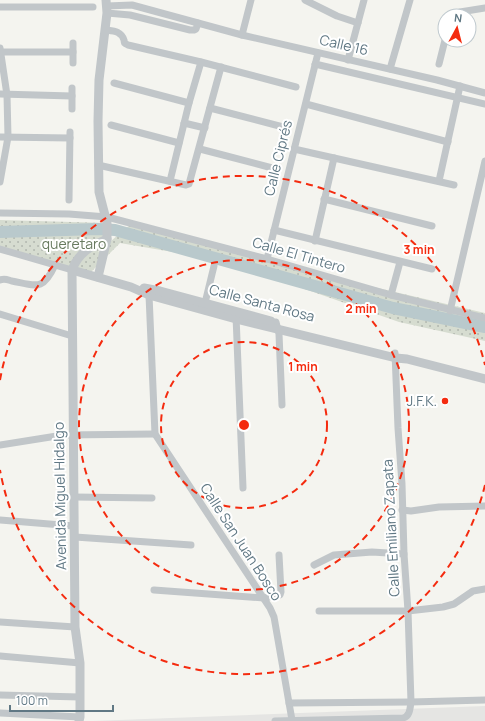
<svg xmlns="http://www.w3.org/2000/svg" width="485" height="721" font-family="Manrope,sans-serif">
<style>
.built{fill:#e5e5e3}
.park{fill:url(#park-dots)}
.lines{fill:none;stroke-linecap:round;stroke-linejoin:round}
.river{stroke:#b9c9cc;stroke-width:12}
.minor{stroke:#c1c6c9;stroke-width:7}
.tertiary{stroke:#c1c6c9;stroke-width:9}
.ring{fill:none;stroke:#f42b0f;stroke-width:2;stroke-dasharray:7 5}
.poi-dot{fill:#f42b0f;stroke:#fff;stroke-width:1.5}
.labels{text-anchor:middle;stroke-width:4;stroke-linejoin:round;paint-order:stroke}
.street-label{font-size:14px;fill:#607884;stroke:#fff}
.park-label{font-size:14px;fill:#687a5f;stroke:#fff}
.poi-label{font-size:14px;fill:#607884;stroke:#fff;text-anchor:end}
.centre{fill:#f42b0f;stroke:#fff;stroke-width:2}
.ring-label{font-size:12px;text-anchor:middle;font-weight:bold;fill:#f42b0f;stroke:#fff;stroke-width:4;stroke-linejoin:round;paint-order:stroke}
</style>
<defs>
<pattern id="park-dots" width="8" height="8" patternUnits="userSpaceOnUse"><rect width="8" height="8" fill="#d6dcd0"/><path d="M2 2h.1M6 6h.1" fill="none" stroke="#b1b7ae" stroke-width="1.8" stroke-linecap="round"/></pattern>
</defs>
<rect width="100%" height="100%" fill="#f4f4ef"/>
<polygon class="built" points="485,706 485,721 93,721"/>
<polygon class="park" points="0,220 107,223 98,252 131,224 318,274 485,313 485,341 399,322 225,261 120,243 91,272 0,249"/>
<g class="lines">
<polyline class="river" points="0,232 98,229 115,230 393,308 485,327"/>
<g class="minor">
<polyline points="305,0 337,16 358,23"/>
<polyline points="107,6 132,5 242,35 437,80 485,93"/>
<polyline points="0,7 93,7"/>
<polyline points="107,13 130,15 190,30 194,30 196,29 198,23"/>
<polyline points="454,16 460,12 485,8"/>
<path d="M 106,30 C 114,31 121,31 124,40 C 125,45 123,42 128,45 L 201,62 L 296,87"/>
<polyline points="242,35 251,0"/>
<polyline points="73,43 73,63"/>
<polyline points="0,48 7,95 8,137 0,182"/>
<polyline points="0,52 73,52"/>
<polyline points="348,60 364,0"/>
<polyline points="315,64 485,104"/>
<polyline points="439,64 445,40"/>
<polyline points="390,69 410,0"/>
<polyline points="114,83 189,103"/>
<polyline points="0,94 72,96"/>
<polyline points="306,104 448,142"/>
<polyline points="210,108 287,128"/>
<polyline points="72,109 72,88"/>
<polyline points="184,123 205,128"/>
<polyline points="111,125 179,143"/>
<polyline points="0,137 70,138"/>
<polyline points="200,149 276,169"/>
<polyline points="294,149 454,185"/>
<polyline points="98,165 186,185 189,184 221,67"/>
<polyline points="170,181 189,103 201,62"/>
<polyline points="439,181 460,86"/>
<polyline points="324,199 432,226"/>
<polyline points="69,200 70,132"/>
<polyline points="0,213 69,214 107,217 267,259 391,295 485,318"/>
<polyline points="274,230 432,269"/>
<polyline points="315,241 334,158"/>
<polyline points="0,249 72,270"/>
<polyline points="267,259 318,53"/>
<path d="M 0,280 C 5,278 8,280 12,281 C 37,286 43,291 55,265"/>
<polyline points="149,295 155,434 270,608 274,617 292,720"/>
<polyline points="391,295 400,262"/>
<polyline points="205,303 214,266"/>
<polyline points="450,311 485,161"/>
<polyline points="0,314 72,336"/>
<polyline points="236,316 243,488"/>
<polyline points="276,322 279,334 282,405"/>
<polyline points="0,445 63,435 155,434"/>
<polyline points="74,497 152,498"/>
<polyline points="402,510 411,511 439,507 485,506"/>
<polyline points="0,520 74,526"/>
<polyline points="75,537 191,545"/>
<polyline points="314,565 334,555 372,552 404,554"/>
<polyline points="154,590 264,598 280,595 281,592 279,555"/>
<polyline points="319,611 408,611 443,607 454,604 473,591 485,589"/>
<polyline points="0,622 75,627"/>
<polyline points="0,656 80,663"/>
<polyline points="0,695 80,697"/>
<polyline points="289,703 411,702 485,700"/>
<polyline points="0,713 80,717"/>
<path d="M 275,721 L 403,718 C 410,716 410,709 411,702 L 408,611 L 404,554 L 402,484 L 398,428 L 395,353"/>
</g>
<g class="tertiary">
<polyline points="72,270 131,287 149,295 236,319 396,358 407,359 485,379"/>
<polyline points="98,277 107,239 107,223 99,192 98,121 99,80 107,13 106,0"/>
<polyline points="144,288 160,291 271,321"/>
<path d="M 79,721 L 80,717 L 80,663 L 75,627 L 72,270 C 78,253 91,246 107,239"/>
</g>
</g>
<g class="ring">
<circle cx="244" cy="425" r="83"/>
<circle cx="244" cy="425" r="165"/>
<path d="M485 485A248 248 0 0 1 0 470M0 380A248 248 0 0 1 485 365"/>
</g>
<circle class="poi-dot" cx="445" cy="401" r="4"/>
<g class="labels">
<g class="street-label">
<text transform="translate(344 45) rotate(13)" y="5">Calle 16</text>
<text transform="translate(278 158) rotate(-76)" y="5">Calle Ciprés</text>
<text transform="translate(299 255) rotate(16)" y="5">Calle El Tintero</text>
<text transform="translate(262 303) rotate(15)" y="5">Calle Santa Rosa</text>
<text transform="translate(60 496) rotate(-91)" y="5">Avenida Miguel Hidalgo</text>
<text transform="translate(391 528) rotate(-93)" y="5">Calle Emiliano Zapata</text>
<text transform="translate(241 542) rotate(57)" y="5">Calle San Juan Bosco</text>
</g>
<g class="park-label">
<text x="74" y="249">queretaro</text>
</g>
<g class="poi-label">
<text x="437" y="406">J.F.K.</text>
</g>
</g>
<circle cx="244" cy="425" r="6" class="centre"/>
<g class="ring-label">
<text x="419" y="254">3 min</text>
<text x="361" y="313">2 min</text>
<text x="303" y="371">1 min</text>
</g>
<g transform="translate(457 28) rotate(7)"><circle r="19" fill="#ffffff" stroke="#bfc9ce"/>
<path d="M0-3L7 15L0 10L-7 15Z" fill="#f42b0f"/>
<text y="-6" font-size="11" font-weight="bold" text-anchor="middle" fill="#607884">N</text>
</g>
<path d="M10 705v6h103v-6" fill="none" stroke="#607884" stroke-width="2"/>
<text x="16" y="705" font-size="12" fill="#607884" stroke="#ffffff" stroke-width="3" paint-order="stroke">100 m</text>
</svg>
